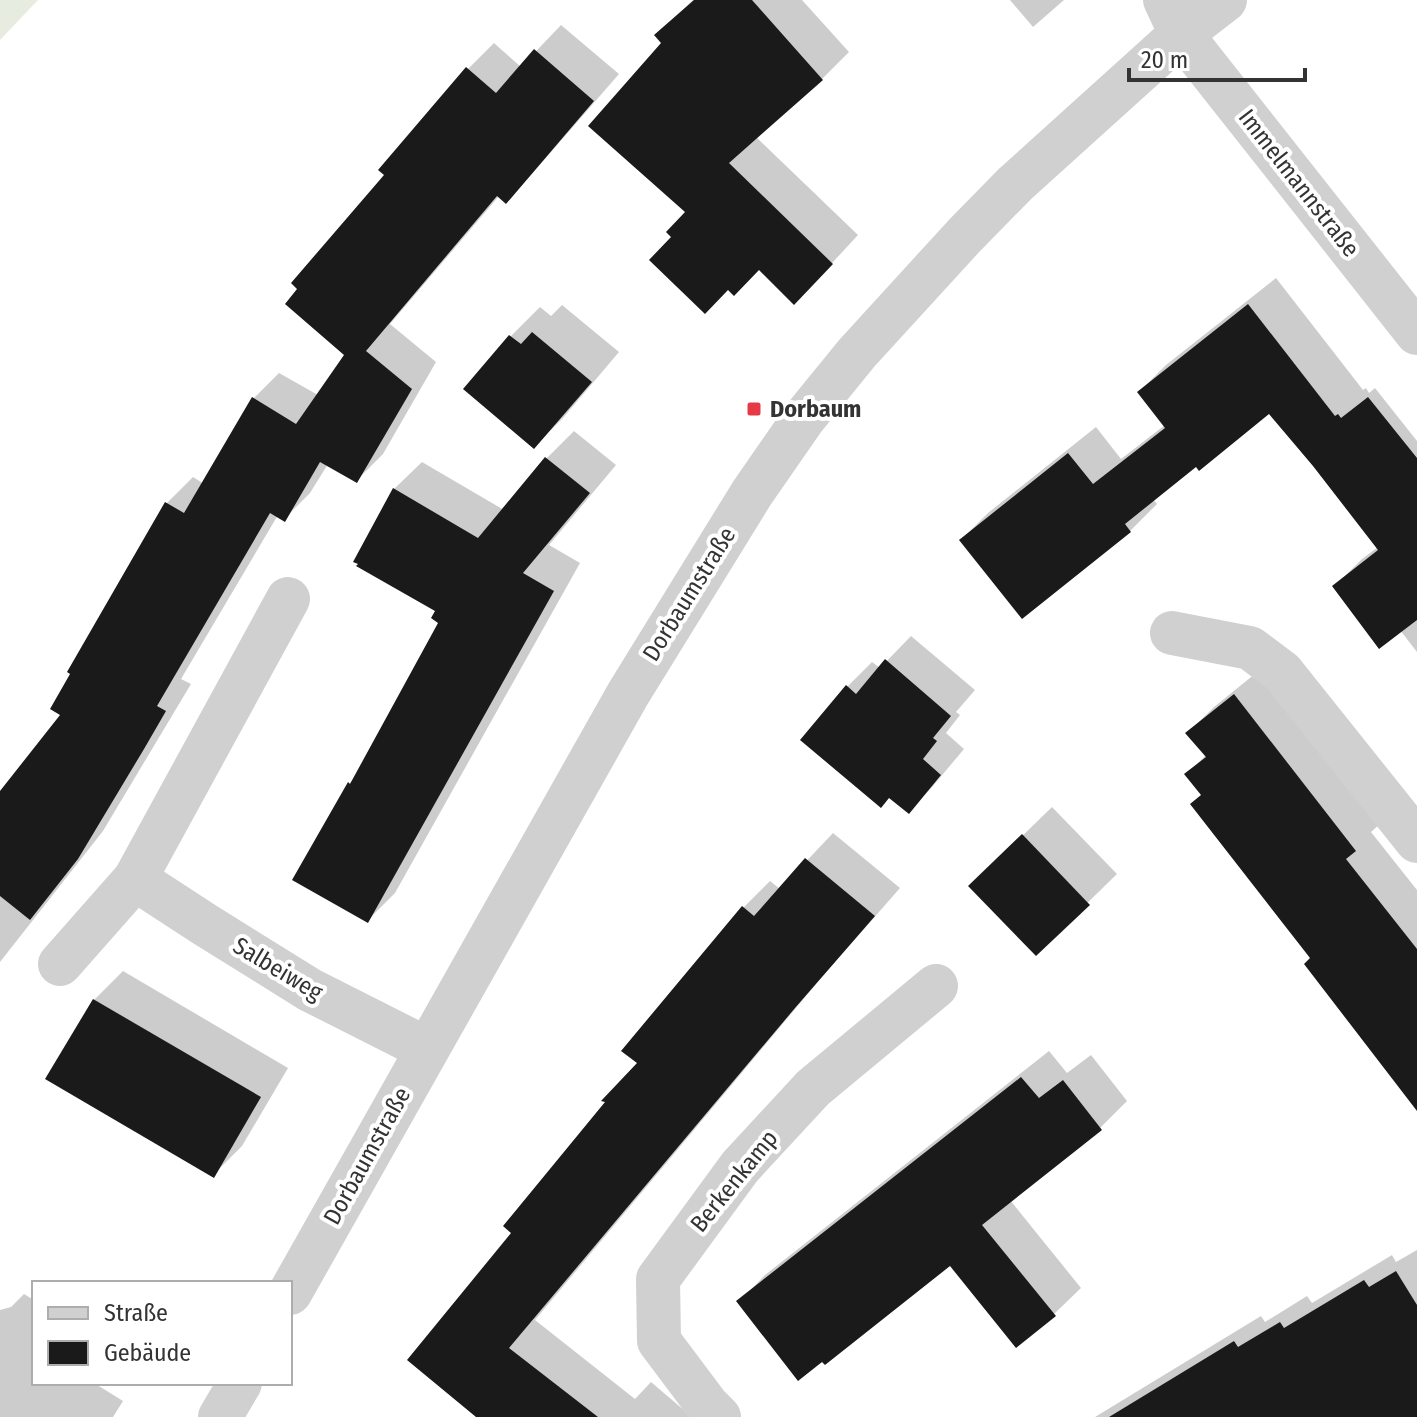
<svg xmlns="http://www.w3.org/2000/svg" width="1417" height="1417" font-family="'Fira Sans Condensed',sans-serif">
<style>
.green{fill:#e6ecdf}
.shadow{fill:#0003}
.building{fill:#1a1a1a}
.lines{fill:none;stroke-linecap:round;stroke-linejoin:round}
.minor{stroke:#d0d0d0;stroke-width:44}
.tertiary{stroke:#d0d0d0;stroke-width:44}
.poi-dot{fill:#e63946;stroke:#fff;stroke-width:3}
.labels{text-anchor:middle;stroke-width:8;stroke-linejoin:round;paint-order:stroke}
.street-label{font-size:24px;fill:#333;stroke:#fff}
.poi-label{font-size:24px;font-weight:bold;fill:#333;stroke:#fff;text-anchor:start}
</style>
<rect width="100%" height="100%" fill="#fff"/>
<polygon class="green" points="0,0 38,0 0,40"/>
<g class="shadow">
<polygon points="693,0 802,0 849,52 822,79 756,137 858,235 821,275 674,237 688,212 663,43 657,35"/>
<polygon points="1010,0 1064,0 1033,27"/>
<polygon points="561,25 619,74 531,175 506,201 499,196 390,324 436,362 383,454 357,480 328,464 310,493 284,519 278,515 181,679 191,684 103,831 0,962 0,794 63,715 167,503 193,477 204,484 253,399 279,373 318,395 346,355 387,175 468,69 494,43 521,67"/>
<polygon points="1276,278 1363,390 1366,388 1369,393 1375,388 1417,441 1417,652 1400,630 1335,586 1362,559 1378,547 1270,412 1196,464 1153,499 1157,504 1130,531 961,540 988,513 1096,427 1121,459 1165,425 1139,392 1166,365"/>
<polygon points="562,305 619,352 563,418 534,447 466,388 511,336 540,307 551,316"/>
<polygon points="574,431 616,465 549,545 580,563 395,893 367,921 349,784 355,777 441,622 394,489 422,462 504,510 547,458"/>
<polygon points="911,636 975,690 956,712 960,715 946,733 964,749 933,786 909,811 803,740 848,686 872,662 880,668"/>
<polygon points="1261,669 1381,823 1371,832 1417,890 1417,1107 1312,958 1202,794 1187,774 1206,755 1188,733 1214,707"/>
<polygon points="1052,807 1117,874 1036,953 971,886"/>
<polygon points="833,833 900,888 821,978 535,1320 635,1399 651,1382 692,1417 479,1417 514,1233 640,1063 623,1051 744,907 770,881 780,889"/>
<polygon points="123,971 288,1068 242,1146 213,1175 94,1000"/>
<polygon points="1049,1051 1067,1073 1091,1055 1127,1101 1100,1128 1010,1200 1081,1288 1054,1314 950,1263 739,1302 765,1275"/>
<polygon points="1417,1250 1417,1417 1095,1417 1261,1316 1265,1322 1307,1296 1312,1303 1392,1255 1396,1262"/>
<polygon points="24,1294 34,1300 34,1383 94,1383 123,1401 113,1417 0,1417 0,1310 11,1307"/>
</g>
<g class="building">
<polygon points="694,0 752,0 823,80 729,163 833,264 794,305 759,270 734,296 728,290 705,314 649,260 671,237 666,232 685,212 588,126 661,43 654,35"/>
<polygon points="534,49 594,101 506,204 497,196 366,351 412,389 357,483 320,462 285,522 270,513 157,706 166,711 144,749 78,859 30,920 0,896 0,791 60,715 50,709 70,674 67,672 165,502 184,513 252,397 296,424 344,355 285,304 297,289 291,283 384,175 378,170 466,67 496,93"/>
<polygon points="1248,304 1335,416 1338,414 1341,418 1368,397 1417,458 1417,620 1379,649 1332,586 1378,550 1313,466 1269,414 1199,471 1196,467 1125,524 1131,532 1022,619 959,540 1068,453 1093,484 1165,428 1137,392"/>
<polygon points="532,332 592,382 534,449 463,389 509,335 521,344"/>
<polygon points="545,457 590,493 523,573 554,591 368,923 292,880 348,782 350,784 438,623 431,618 435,611 356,566 358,564 353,562 393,488 478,538"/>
<polygon points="885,659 951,716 933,738 937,741 923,759 941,775 909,814 889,798 881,808 800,740 846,685 856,694"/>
<polygon points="1234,694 1356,851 1346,859 1417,949 1417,1111 1304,964 1310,958 1190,804 1201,795 1184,774 1206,757 1185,733"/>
<polygon points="1022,834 1090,905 1036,956 968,886"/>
<polygon points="805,858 875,916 795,1008 509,1348 598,1417 476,1417 407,1360 511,1233 503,1226 605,1102 601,1101 637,1063 621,1051 742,906 754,916"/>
<polygon points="93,999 261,1097 214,1178 45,1079"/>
<polygon points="1021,1077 1039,1098 1063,1080 1102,1130 982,1225 1056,1316 1016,1348 950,1266 825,1365 822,1362 798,1381 736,1301"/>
<polygon points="1396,1271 1417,1305 1417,1417 1109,1417 1234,1341 1238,1347 1280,1322 1284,1328 1364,1280 1369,1287"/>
</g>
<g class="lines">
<g class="minor">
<polyline points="1165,0 1181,34 1225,0"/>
<polyline points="1172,633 1250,648 1282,672 1417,841"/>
<polyline points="135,879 204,924 310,990 427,1049"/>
<polyline points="60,964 135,879 288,599"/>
<polyline points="719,1417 707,1405 659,1341 658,1279 740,1167 813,1088 936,986"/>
</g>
<g class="tertiary">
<polyline points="290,1293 628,694 752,493 804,418 857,353 964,236 1015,184 1181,34 1417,333"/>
<polyline points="220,1417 240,1383"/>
</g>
</g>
<rect class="poi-dot" x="746" y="401" width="16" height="16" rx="4"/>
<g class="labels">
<g class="street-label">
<text transform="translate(1299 183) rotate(52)" y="8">Immelmannstraße</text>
<text transform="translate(689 594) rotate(-58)" y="8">Dorbaumstraße</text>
<text transform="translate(278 969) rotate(31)" y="8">Salbeiweg</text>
<text transform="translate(367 1156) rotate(-61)" y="8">Dorbaumstraße</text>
<text transform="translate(734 1181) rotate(-51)" y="8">Berkenkamp</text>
</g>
<g class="poi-label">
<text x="770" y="417">Dorbaum</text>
</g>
</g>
<rect x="32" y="1281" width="260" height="104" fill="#ffffff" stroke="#adadad" stroke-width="2"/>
<rect x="48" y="1307" width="40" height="12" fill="#d0d0d0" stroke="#adadad" stroke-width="2"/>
<text x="104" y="1321" font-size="24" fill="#333333">Straße</text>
<rect x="48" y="1341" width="40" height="24" fill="#1a1a1a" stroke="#adadad" stroke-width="2"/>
<text x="104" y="1361" font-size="24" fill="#333333">Gebäude</text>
<path d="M1129 68v12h176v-12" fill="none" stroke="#333333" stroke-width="4"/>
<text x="1141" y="68" font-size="24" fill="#333333" stroke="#ffffff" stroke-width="6" paint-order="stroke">20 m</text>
</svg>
